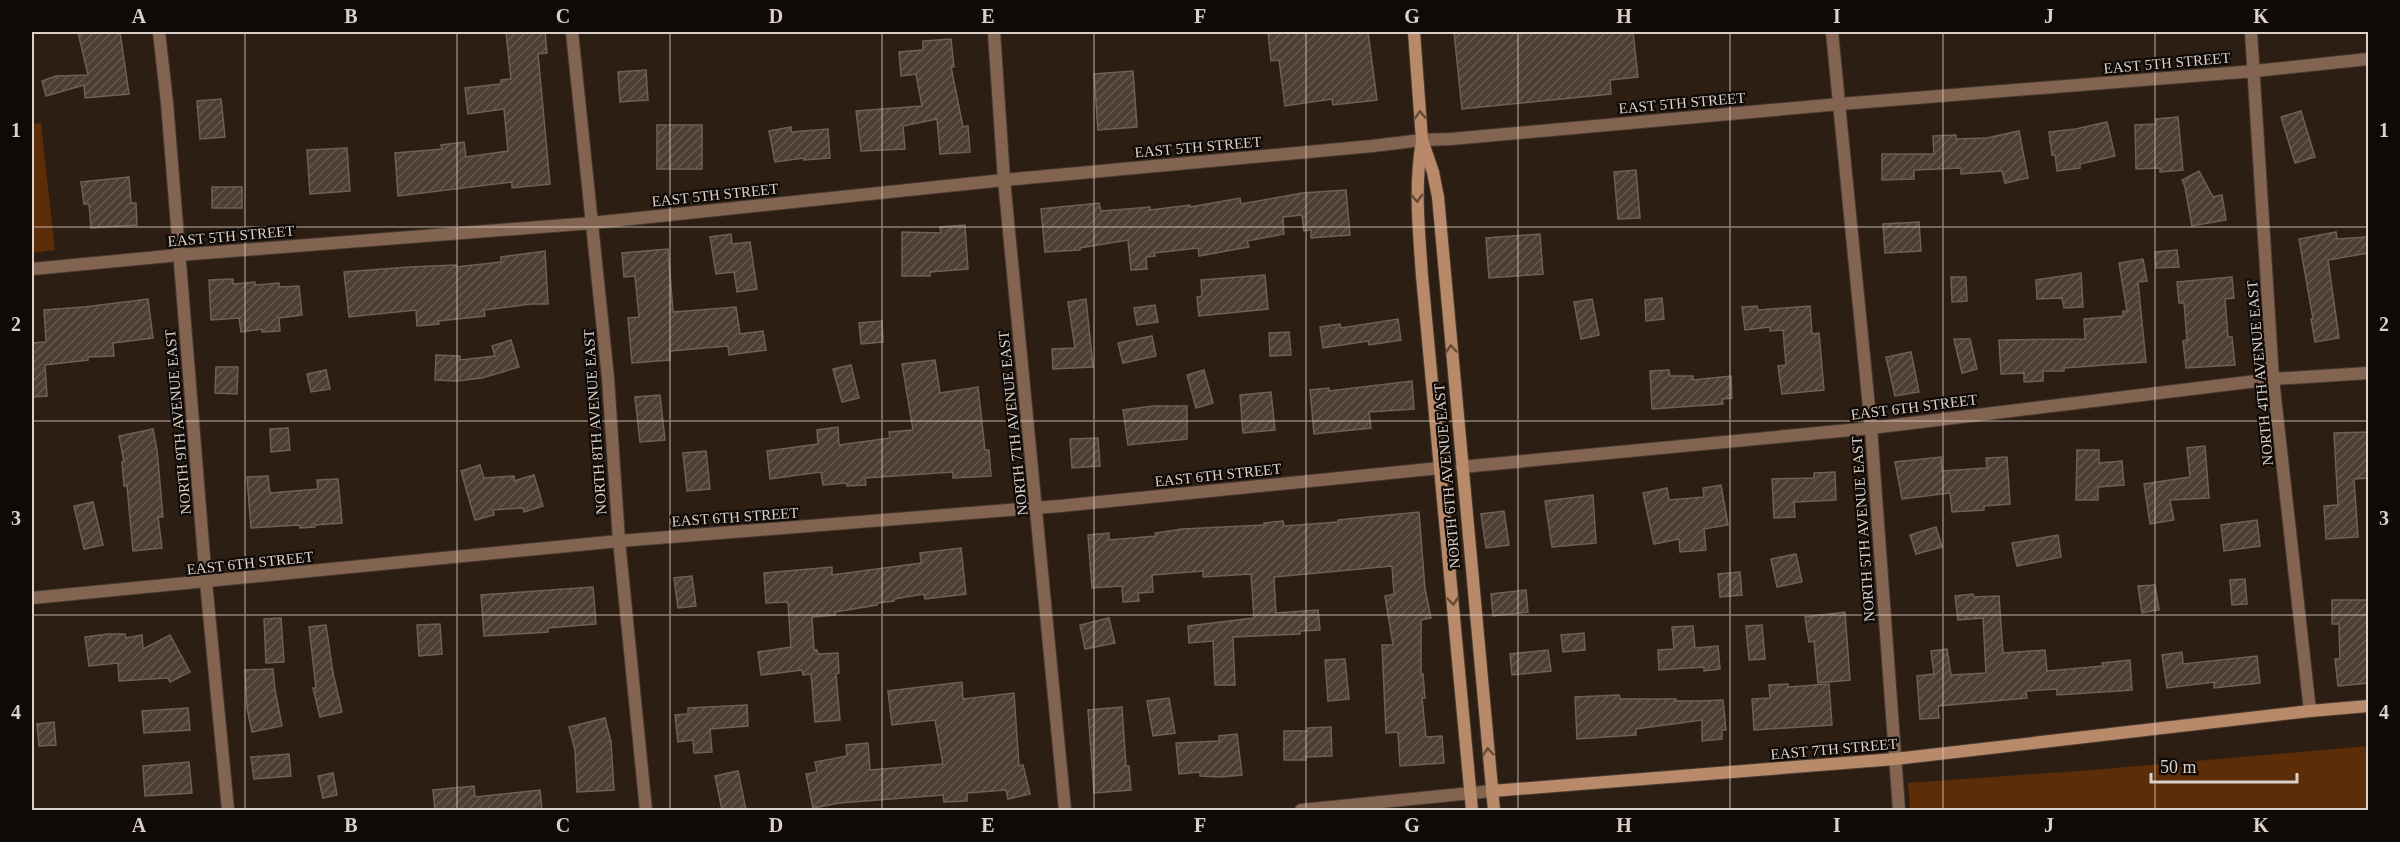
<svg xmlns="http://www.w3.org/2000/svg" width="2400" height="842" font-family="'Times New Roman',serif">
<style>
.green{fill:#5c2d06}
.building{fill:url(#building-hatch);stroke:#715f54;stroke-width:1.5}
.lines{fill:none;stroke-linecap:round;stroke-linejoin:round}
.street-casing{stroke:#493b31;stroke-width:14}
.secondary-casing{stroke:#493b31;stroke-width:14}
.street{stroke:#826451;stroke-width:12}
.secondary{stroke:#b98a6a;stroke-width:12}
.oneway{stroke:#644a38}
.grid{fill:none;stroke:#dbd1ca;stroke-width:1.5;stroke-opacity:0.55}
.labels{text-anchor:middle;stroke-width:4.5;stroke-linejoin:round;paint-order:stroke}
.street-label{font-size:15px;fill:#dbd1ca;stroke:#100a06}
.neatline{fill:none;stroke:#dbd1ca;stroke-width:2}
.grid-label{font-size:20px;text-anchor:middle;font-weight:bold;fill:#dbd1ca}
</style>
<defs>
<pattern id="building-hatch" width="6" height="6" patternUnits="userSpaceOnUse" patternTransform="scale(1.5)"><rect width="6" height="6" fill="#4e3d33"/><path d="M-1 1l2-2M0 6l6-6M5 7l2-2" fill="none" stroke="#67584f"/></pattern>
</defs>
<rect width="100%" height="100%" fill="#2d1e14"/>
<g class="green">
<polygon points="41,123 55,250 32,253 32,124"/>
<polygon points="2368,746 2368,810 1910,810 1908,783 2092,770"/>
</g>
<g class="building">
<polygon points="78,32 120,32 129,94 85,98 84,85 46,96 42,81 56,76 88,75"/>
<polygon points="506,32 545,32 547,53 538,54 550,184 512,188 512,182 398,196 395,153 442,149 441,145 464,142 466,157 508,151 504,109 468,114 465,88 501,84 501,80 511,79"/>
<polygon points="1268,32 1368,32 1377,100 1333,105 1332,99 1285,106 1279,60 1271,61"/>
<polygon points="1454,32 1633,32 1638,77 1610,80 1611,94 1462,109"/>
<polygon points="951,39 954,67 951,67 963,127 968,126 970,152 940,154 937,119 903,126 905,149 861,151 856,111 922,106 916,74 901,76 899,52 923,50 923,41"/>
<polygon points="646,70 648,100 620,102 618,72"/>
<polygon points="1133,71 1137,127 1098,130 1094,74"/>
<polygon points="221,99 225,137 200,139 197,101"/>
<polygon points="2301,111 2315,157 2295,163 2281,117"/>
<polygon points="2178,117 2183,170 2160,172 2160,168 2136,169 2135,125 2156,124 2156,119"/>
<polygon points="2107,122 2115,156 2080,164 2080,168 2057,171 2055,155 2052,155 2049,132 2076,129"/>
<rect x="657" y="125" width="45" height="44"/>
<polygon points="791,127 791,132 828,129 830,158 804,160 804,158 775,162 769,131"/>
<polygon points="2019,131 2028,178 2005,183 2002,171 1961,174 1961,168 1914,170 1914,179 1882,180 1882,154 1934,154 1933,136 1956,135 1956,139 1987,138"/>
<polygon points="347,148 350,191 310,194 307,150"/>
<polygon points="1636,170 1640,218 1618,219 1614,172"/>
<polygon points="2199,171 2213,197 2222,195 2226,220 2192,226 2185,187 2182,180"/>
<polygon points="129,177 131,203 136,203 137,225 91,228 89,204 84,204 81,182"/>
<rect x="212" y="187" width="30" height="21"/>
<polygon points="1346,190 1350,235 1311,238 1311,230 1304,231 1302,215 1283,217 1284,234 1247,241 1249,247 1199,256 1198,248 1154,253 1155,256 1146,257 1147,269 1131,270 1128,240 1080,248 1080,250 1045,252 1041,209 1099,203 1101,211 1150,207 1150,210 1190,205 1190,207 1240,198 1241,204 1302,193"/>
<polygon points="1919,222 1921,251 1885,253 1883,224"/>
<polygon points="965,225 968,269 930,272 930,276 902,276 902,232 941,233 940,227"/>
<polygon points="2336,232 2337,239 2368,237 2368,253 2328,260 2339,338 2315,342 2311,319 2313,319 2299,239"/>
<polygon points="731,234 732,244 750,242 757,289 737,292 734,272 716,274 710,237"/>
<polygon points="1540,234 1543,274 1489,278 1486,238"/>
<polygon points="668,249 673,312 736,307 740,334 763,331 766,350 729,355 728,346 670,351 670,360 632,363 628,318 639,317 635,276 624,277 622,253"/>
<polygon points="2177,250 2179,267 2156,268 2155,252"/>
<polygon points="545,251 548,304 531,304 484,310 485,316 438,321 439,324 417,326 416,310 349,317 344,272 409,267 456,265 456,267 501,262 501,257"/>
<polygon points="2143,259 2147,281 2138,282 2146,362 2064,368 2064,371 2043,371 2043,381 2024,382 2024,373 2001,374 1999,340 2085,339 2084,319 2123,316 2123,311 2127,311 2119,263"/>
<polygon points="2081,273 2083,307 2064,308 2062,298 2037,299 2036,280"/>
<polygon points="1265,275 1268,309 1199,316 1197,297 1202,296 1201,280"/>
<polygon points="1951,277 1966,277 1967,301 1952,302"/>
<polygon points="2232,277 2234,298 2225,299 2228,337 2232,337 2235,365 2186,368 2183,341 2187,340 2184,303 2179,303 2177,282"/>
<polygon points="233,279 233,284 255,282 255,285 279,283 279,287 299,286 302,315 279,318 280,331 262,332 262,329 241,332 239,318 211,320 209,280"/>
<polygon points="1662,298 1664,319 1646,321 1645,300"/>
<polygon points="148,299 153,338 113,343 114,356 88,357 88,360 45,365 47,396 32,397 32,343 46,342 44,310 84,307"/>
<polygon points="1086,299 1093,367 1053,369 1052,349 1075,348 1068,302"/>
<polygon points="1592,299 1599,335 1581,339 1574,302"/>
<polygon points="1155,305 1158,322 1137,325 1134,308"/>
<polygon points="1757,306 1758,310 1810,306 1812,334 1819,333 1824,390 1782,394 1778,366 1786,365 1783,330 1770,331 1770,327 1745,330 1742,307"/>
<polygon points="1398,319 1401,340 1369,345 1368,341 1323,348 1320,327 1340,324 1341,328"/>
<polygon points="882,321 883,342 861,344 859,323"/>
<polygon points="1289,332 1291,355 1270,356 1269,333"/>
<polygon points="1152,336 1156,356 1123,363 1118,343"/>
<polygon points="1954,339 1970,339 1977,369 1962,373"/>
<polygon points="511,340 519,367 482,378 457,381 435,380 436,355 460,356 460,360 495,356 492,346"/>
<polygon points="1911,352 1919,392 1895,396 1886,357"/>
<polygon points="935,360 940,393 978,387 985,450 989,450 991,476 953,478 953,472 865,478 866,485 847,486 846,483 823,485 821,472 770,479 767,451 818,444 817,430 838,427 839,445 890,438 889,432 913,430 902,364"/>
<polygon points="851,365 859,398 842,402 833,369"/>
<polygon points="216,367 238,367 237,394 215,393"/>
<polygon points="326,370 330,389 311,392 307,374"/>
<polygon points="1204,370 1213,403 1196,408 1187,375"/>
<polygon points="1669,370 1670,376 1693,376 1693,380 1731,376 1732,398 1722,399 1723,404 1652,409 1650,371"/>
<polygon points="1412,381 1414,409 1369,412 1371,428 1314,434 1310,390 1329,388 1329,391"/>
<polygon points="1271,392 1275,430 1243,433 1240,395"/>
<polygon points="660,395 665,440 640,442 635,397"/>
<polygon points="1153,406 1187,406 1187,439 1128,445 1123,410"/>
<polygon points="288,428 290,450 271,452 270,429"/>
<polygon points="153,429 157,450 163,517 158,517 162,548 133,551 127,486 124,486 122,462 124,462 119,436"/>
<polygon points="2368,432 2368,478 2354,479 2358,537 2326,539 2324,506 2338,505 2334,433"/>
<polygon points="1098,438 1100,466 1072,468 1070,439"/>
<polygon points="2205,446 2209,498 2170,500 2174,520 2150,524 2144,484 2190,477 2187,448"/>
<polygon points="2077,450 2099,450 2099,463 2122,461 2124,485 2098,487 2098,500 2076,500"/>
<polygon points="706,451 710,489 687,491 683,453"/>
<polygon points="1941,457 1942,471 1987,468 1986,458 2007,457 2010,504 1984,506 1984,510 1952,512 1950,493 1902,499 1895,462"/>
<polygon points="480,465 484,478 514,476 514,481 534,475 543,506 524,512 523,508 493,510 494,515 475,520 461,471"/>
<polygon points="1835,472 1836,500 1794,502 1795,517 1774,518 1772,479 1814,478 1814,473"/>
<polygon points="268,476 270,493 318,489 317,480 338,479 342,523 315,525 315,527 300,528 300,525 251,528 247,477"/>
<polygon points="1721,485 1728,525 1704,529 1706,550 1680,552 1679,539 1654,544 1643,493 1667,488 1669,500 1704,497 1703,488"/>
<polygon points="1593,495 1596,543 1552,547 1545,501"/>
<polygon points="93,502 103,545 84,549 74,506"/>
<polygon points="1504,511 1509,545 1486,548 1481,514"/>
<polygon points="1419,512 1425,589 1431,618 1421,620 1421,675 1423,674 1425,698 1422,698 1426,737 1442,736 1444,763 1400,766 1398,732 1386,733 1382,645 1393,645 1385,596 1394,594 1392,566 1274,577 1276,613 1318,610 1320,630 1300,631 1300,634 1233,637 1235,685 1215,685 1213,641 1189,643 1188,626 1254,618 1251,574 1203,577 1203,571 1152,575 1153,592 1138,593 1139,601 1123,602 1122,586 1092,588 1088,535 1109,533 1109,540 1156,536 1155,533 1182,529 1264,525 1264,523 1283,521 1284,526 1338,522 1338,520"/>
<polygon points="2257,520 2260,546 2224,551 2221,525"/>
<polygon points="1936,527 1942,547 1916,554 1910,535"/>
<polygon points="2058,535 2061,557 2017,566 2012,543"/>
<polygon points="961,548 966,594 925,599 924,594 894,599 894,601 877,603 877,605 835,612 835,615 812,617 814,650 817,650 818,654 838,653 839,673 836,674 840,720 815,722 811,674 803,675 802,670 761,675 758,652 791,647 788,602 766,603 764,573 832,567 832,575 921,563 920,553"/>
<polygon points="1796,554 1802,582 1777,587 1771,559"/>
<polygon points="1740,572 1742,595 1720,597 1718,574"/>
<polygon points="692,576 696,606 678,608 674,578"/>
<polygon points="2245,579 2247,604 2232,605 2230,580"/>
<polygon points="2155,585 2159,610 2142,613 2138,586"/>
<polygon points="593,587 596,624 548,628 548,632 484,636 481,595"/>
<polygon points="1526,590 1528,612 1493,616 1491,594"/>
<polygon points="1973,594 1974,597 1999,596 2003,653 2045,650 2047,671 2103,666 2102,663 2130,660 2132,690 2057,695 2057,689 2026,691 2027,698 1938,706 1939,718 1920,719 1917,676 1934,674 1931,651 1947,649 1951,675 1986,673 1983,618 1958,620 1955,596"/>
<polygon points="2332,600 2368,600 2368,683 2338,686 2335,659 2340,659 2339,624 2332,624"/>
<polygon points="1845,612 1850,680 1818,683 1814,641 1809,642 1805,617"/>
<polygon points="281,618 284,662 266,663 264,619"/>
<polygon points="1109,618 1115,643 1085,649 1080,625"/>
<polygon points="440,624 442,654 419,656 417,625"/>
<polygon points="326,625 333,673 342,712 320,717 313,688 316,688 309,627"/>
<polygon points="1762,625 1765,659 1749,660 1746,626"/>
<polygon points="1693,626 1695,648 1718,646 1720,669 1704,671 1704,667 1659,670 1658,650 1674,649 1672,627"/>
<polygon points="1584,633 1585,650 1563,652 1561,635"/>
<polygon points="108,634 125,634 126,638 142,635 143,649 170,635 190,672 170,682 168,678 119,681 118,663 89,666 85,637"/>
<polygon points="1548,650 1551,671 1512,675 1510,654"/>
<polygon points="2182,652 2183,664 2257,656 2260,683 2214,688 2214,682 2167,688 2162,655"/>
<polygon points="1345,659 1349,699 1328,701 1325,660"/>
<polygon points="273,669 275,690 282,726 252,732 247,708 245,670"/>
<polygon points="962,682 963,699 1014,693 1019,766 1023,765 1030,794 1008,799 1006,790 967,793 967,801 944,802 943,795 839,803 813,808 806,774 817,772 815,762 847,756 846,745 868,743 870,770 943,764 935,720 892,725 888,691"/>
<polygon points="1788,684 1788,687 1829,684 1832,725 1754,730 1752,699 1770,698 1769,685"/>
<polygon points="1619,695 1620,699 1676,699 1676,701 1699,701 1723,700 1726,730 1722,730 1722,739 1702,741 1702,720 1636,729 1636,735 1577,739 1575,697"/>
<polygon points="1169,698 1175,733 1153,736 1147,701"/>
<polygon points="747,705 748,726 710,729 712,752 694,753 693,740 678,742 675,715 688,714 688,708"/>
<polygon points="1122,707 1126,766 1129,766 1131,790 1094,793 1088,710"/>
<polygon points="188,708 190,730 144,733 142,711"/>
<polygon points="605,718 611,742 614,790 577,792 575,750 569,727"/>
<polygon points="54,722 56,745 39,746 37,724"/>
<polygon points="1331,727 1332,756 1306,757 1306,760 1284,760 1284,731 1308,731 1308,728"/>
<polygon points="1237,734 1242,775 1220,777 1200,776 1200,772 1179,774 1176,743 1219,741 1219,736"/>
<polygon points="289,754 291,776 254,779 251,757"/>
<polygon points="189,762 192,793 145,796 143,766"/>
<polygon points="738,771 746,810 722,810 715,776"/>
<polygon points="333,773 337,795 323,798 318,776"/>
<polygon points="474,786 475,797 540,790 542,810 435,810 433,790"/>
</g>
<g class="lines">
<g class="street-casing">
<g id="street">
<polyline points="159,32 167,103 206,582 228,810"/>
<polyline points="572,32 608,378 619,541 646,810"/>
<polyline points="994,32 1004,180 1065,810"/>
<polyline points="1832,32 1871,428 1899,810"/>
<polyline points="2251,32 2273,379 2310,711"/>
<polyline points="32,269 179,255 592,223 1004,180 1372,146 1422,140 1451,139 1840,104 2255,71 2368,59"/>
<polyline points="1462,467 1871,428 2273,379 2368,373"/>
<polyline points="32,598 619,541 1060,506 1440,468"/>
<polyline points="1301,810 1492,791"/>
</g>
</g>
<g class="secondary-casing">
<g id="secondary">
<polyline points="1414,32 1422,140 1433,172 1438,197 1494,810"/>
<path d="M 1422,141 C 1414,187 1419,231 1422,276 L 1472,810"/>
<polyline points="1492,791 1895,759 2310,711 2368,706"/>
</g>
</g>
<use href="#street" class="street"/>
<use href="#secondary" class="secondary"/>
</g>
<defs><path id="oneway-chevron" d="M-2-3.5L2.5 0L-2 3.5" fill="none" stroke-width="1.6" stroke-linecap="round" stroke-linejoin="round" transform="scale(1.5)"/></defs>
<g class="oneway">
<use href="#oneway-chevron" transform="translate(1420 115) rotate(-94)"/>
<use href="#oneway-chevron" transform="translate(1417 198) rotate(88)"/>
<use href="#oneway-chevron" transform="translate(1451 349) rotate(-95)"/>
<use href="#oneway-chevron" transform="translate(1453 601) rotate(85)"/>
<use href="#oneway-chevron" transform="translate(1488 752) rotate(-95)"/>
</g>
<path class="grid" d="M 245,32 L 245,810M 457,32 L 457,810M 670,32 L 670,810M 882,32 L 882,810M 1094,32 L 1094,810M 1306,32 L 1306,810M 1518,32 L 1518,810M 1730,32 L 1730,810M 1943,32 L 1943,810M 2155,32 L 2155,810M 32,227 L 2368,227M 32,421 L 2368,421M 32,615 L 2368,615"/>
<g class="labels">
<g class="street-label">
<text transform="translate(2167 63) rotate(-5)" y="5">EAST 5TH STREET</text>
<text transform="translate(1682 103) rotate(-5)" y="5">EAST 5TH STREET</text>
<text transform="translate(1198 147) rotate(-5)" y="5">EAST 5TH STREET</text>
<text transform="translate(715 195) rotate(-6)" y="5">EAST 5TH STREET</text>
<text transform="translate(231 236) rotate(-5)" y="5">EAST 5TH STREET</text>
<text transform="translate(2260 373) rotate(-95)" y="5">NORTH 4TH AVENUE EAST</text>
<text transform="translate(1914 407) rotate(-7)" y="5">EAST 6TH STREET</text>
<text transform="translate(178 422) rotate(-95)" y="5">NORTH 9TH AVENUE EAST</text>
<text transform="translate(595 422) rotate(-94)" y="5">NORTH 8TH AVENUE EAST</text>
<text transform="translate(1013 423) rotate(-96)" y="5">NORTH 7TH AVENUE EAST</text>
<text transform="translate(1218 475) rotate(-6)" y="5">EAST 6TH STREET</text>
<text transform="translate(1447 476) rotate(-95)" y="5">NORTH 6TH AVENUE EAST</text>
<text transform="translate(735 517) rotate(-4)" y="5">EAST 6TH STREET</text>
<text transform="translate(1863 529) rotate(-94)" y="5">NORTH 5TH AVENUE EAST</text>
<text transform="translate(250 563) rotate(-6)" y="5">EAST 6TH STREET</text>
<text transform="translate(1834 749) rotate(-5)" y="5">EAST 7TH STREET</text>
</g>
</g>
<rect width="2400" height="842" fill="none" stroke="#100a06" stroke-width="66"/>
<path d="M2151 773v9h146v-9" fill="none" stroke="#dbd1ca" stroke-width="3"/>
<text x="2160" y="773" font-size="18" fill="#dbd1ca" stroke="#100a06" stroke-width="4.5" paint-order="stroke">50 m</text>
<rect x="33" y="33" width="2334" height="776" class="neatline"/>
<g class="grid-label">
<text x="139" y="23">A</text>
<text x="351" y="23">B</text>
<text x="563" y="23">C</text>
<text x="776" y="23">D</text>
<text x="988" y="23">E</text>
<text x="1200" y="23">F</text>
<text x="1412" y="23">G</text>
<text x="1624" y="23">H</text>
<text x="1837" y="23">I</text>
<text x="2049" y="23">J</text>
<text x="2261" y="23">K</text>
<text x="16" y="137">1</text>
<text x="2384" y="137">1</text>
<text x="16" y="331">2</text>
<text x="2384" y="331">2</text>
<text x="16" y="525">3</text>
<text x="2384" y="525">3</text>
<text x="16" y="719">4</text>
<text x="2384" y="719">4</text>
<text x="139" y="832">A</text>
<text x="351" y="832">B</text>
<text x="563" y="832">C</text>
<text x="776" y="832">D</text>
<text x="988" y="832">E</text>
<text x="1200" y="832">F</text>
<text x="1412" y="832">G</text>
<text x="1624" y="832">H</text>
<text x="1837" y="832">I</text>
<text x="2049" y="832">J</text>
<text x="2261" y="832">K</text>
</g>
</svg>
